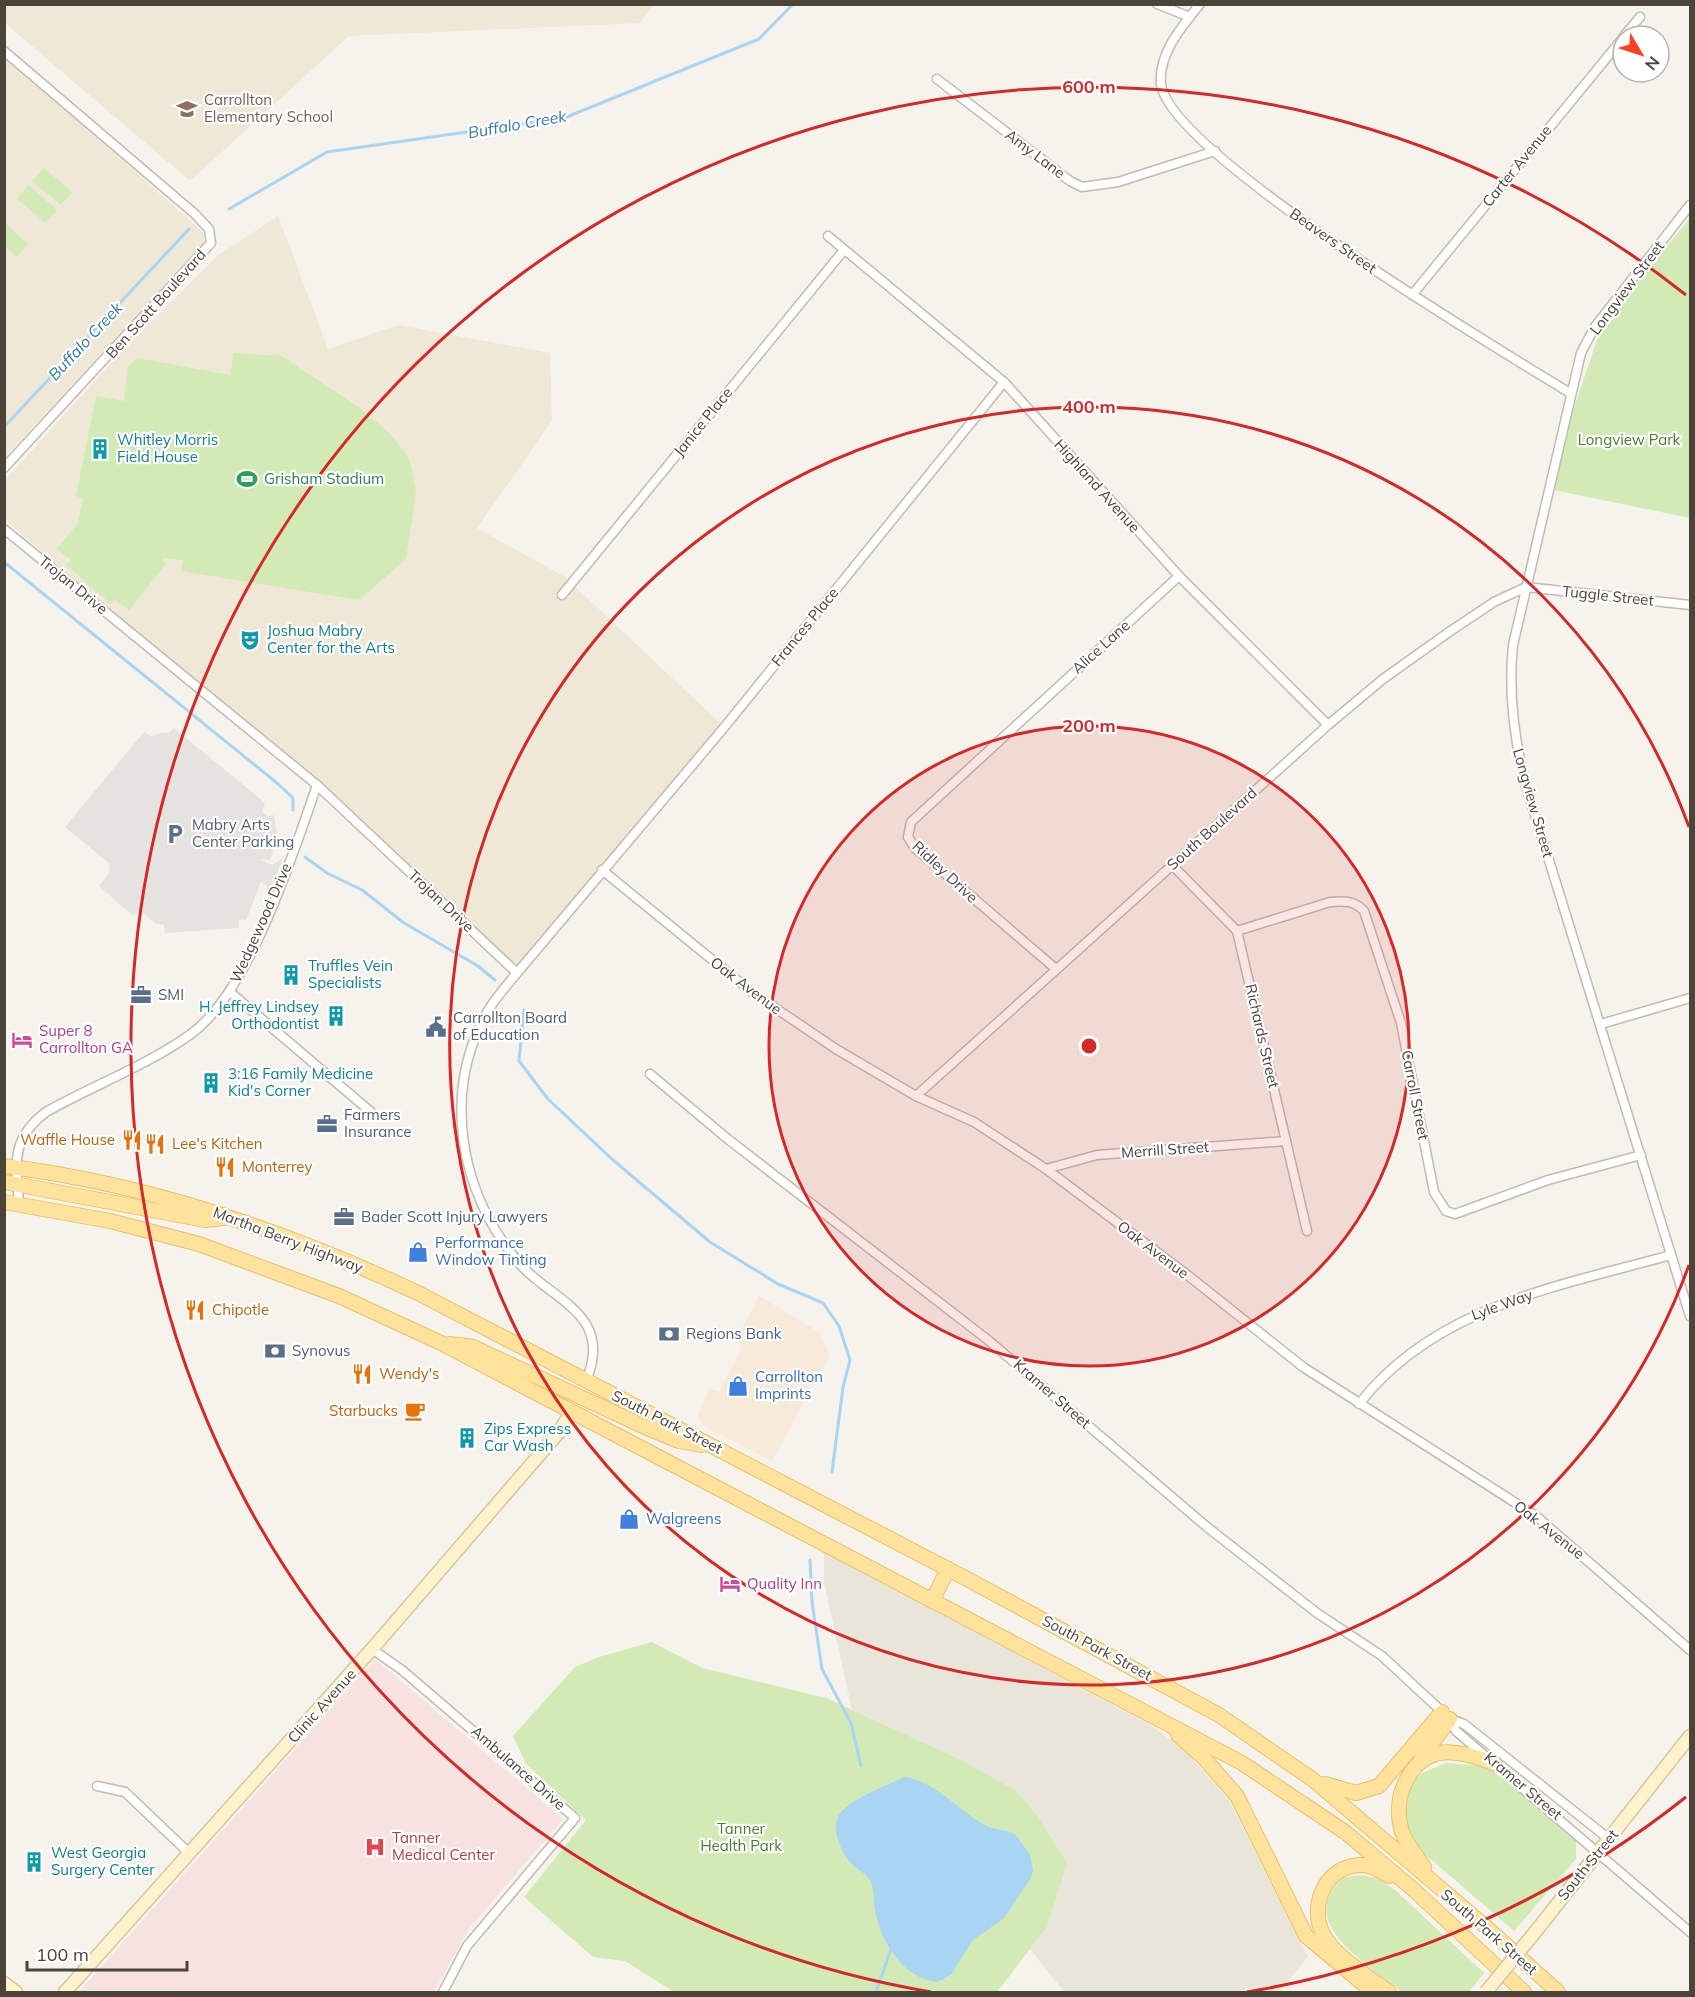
<svg xmlns="http://www.w3.org/2000/svg" width="1695" height="1997" font-family="Mulish,sans-serif">
<style>
.residential{fill:#eae5da}
.commercial{fill:#f7ead8}
.education{fill:#efe8d6}
.medical{fill:#f6e3e0}
.green{fill:#d2eab5}
.parking{fill:#e5e3e0}
.water{fill:#a9d4f2}
.lines{fill:none;stroke-linecap:round;stroke-linejoin:round}
.stream{stroke:#a9d4f2;stroke-width:3}
.street-casing{stroke:#c2bbae;stroke-width:11}
.secondary-casing{stroke:#d6c79b;stroke-width:15}
.primary-casing{stroke:#e6c16a;stroke-width:16}
.street{stroke:#fff;stroke-width:8}
.secondary{stroke:#fff3cd;stroke-width:12}
.primary{stroke:#ffe39c;stroke-width:14}
.secondary-bridge-casing{stroke:#d6c79b;stroke-width:15;stroke-linecap:butt}
.secondary-bridge{stroke:#fff3cd;stroke-width:12}
.ring{fill:none;stroke:#d62828;stroke-width:3}
.labels{text-anchor:middle;stroke-width:4.5;stroke-linejoin:round;paint-order:stroke}
.education-label{font-size:15px;fill:#785e54;stroke:#fff;text-anchor:start}
.street-label{font-size:15px;fill:#4b4439;stroke:#fff}
.culture-label{font-size:15px;fill:#0d838f;stroke:#fff;text-anchor:start}
.park-label{font-size:15px;fill:#4a7f2a;stroke:#fff}
.leisure-label{font-size:15px;fill:#27864d;stroke:#fff;text-anchor:start}
.service-label{font-size:15px;fill:#4e5e75;stroke:#fff;text-anchor:start}
.hotel-label{font-size:15px;fill:#b23c85;stroke:#fff;text-anchor:start}
.food-label{font-size:15px;fill:#c56008;stroke:#fff;text-anchor:start}
.shop-label{font-size:15px;fill:#366cbe;stroke:#fff;text-anchor:start}
.health-label{font-size:15px;fill:#be3a42;stroke:#fff;text-anchor:start}
.water-label{font-size:16px;font-style:italic;fill:#2e7ab2;stroke:#fff}
.centre{fill:#d62828;stroke:#fff;stroke-width:3}
.ring-label{font-size:18px;text-anchor:middle;font-weight:bold;fill:#d62828;stroke:#fff;stroke-width:4.5;stroke-linejoin:round;paint-order:stroke}
</style>
<rect width="100%" height="100%" fill="#f6f3ec"/>
<polygon class="residential" points="824,1552 1156,1728 1191,1757 1229,1801 1308,1957 1279,1992 1064,1992 1030,1949 1047,1927 957,1758 852,1710 824,1582"/>
<polygon class="commercial" points="759,1296 819,1332 830,1355 772,1461 703,1426 697,1416 710,1389 719,1392 743,1346 736,1341"/>
<g class="education">
<polygon points="5,4 653,4 653,5 640,23 349,36 190,181 5,23"/>
<polygon points="5,56 204,233 204,243 5,457"/>
<polygon points="278,216 328,349 398,325 550,353 552,421 477,528 565,577 723,726 517,973 261,739 5,520 4,481 126,347 217,256"/>
</g>
<polygon class="medical" points="375,1659 563,1819 468,1930 434,1992 79,1992"/>
<g class="green">
<polygon points="44,168 72,192 61,205 32,181"/>
<polygon points="28,185 57,210 46,223 17,199"/>
<polygon points="1690,218 1690,518 1554,490 1573,411 1599,334 1624,299"/>
<polygon points="5,223 28,244 17,257 5,246"/>
<polygon points="234,353 281,356 360,408 388,432 405,452 411,465 416,492 406,559 359,600 181,571 183,560 164,558 162,560 166,564 129,610 115,600 111,604 66,565 71,560 57,549 78,523 83,498 76,496 96,396 124,401 128,366 137,358 230,375"/>
<polygon points="652,1642 702,1668 826,1698 957,1758 1016,1791 1036,1814 1067,1863 1047,1927 997,1992 674,1992 625,1961 593,1957 524,1897 586,1820 526,1764 513,1736 575,1667 599,1657"/>
<polygon points="1446,1763 1486,1766 1576,1838 1576,1859 1514,1931 1419,1849 1408,1830 1404,1804 1409,1787 1422,1773"/>
<path d="M 1362,1875 L 1379,1879 L 1395,1890 L 1484,1973 L 1469,1992 L 1402,1992 C 1369,1965 1292,1922 1344,1877 Z"/>
</g>
<polygon class="parking" points="174,728 265,803 262,812 267,816 274,815 278,840 270,860 260,859 272,865 283,858 269,895 267,886 261,882 246,920 239,919 239,928 165,933 164,925 156,924 140,910 133,916 99,886 110,872 109,863 65,827 144,732 152,737 159,733 169,733"/>
<path class="water" d="M 904,1777 C 934,1780 960,1812 985,1825 C 995,1831 1007,1829 1016,1835 L 1030,1855 L 1033,1870 L 1031,1878 L 1004,1918 L 972,1941 L 951,1975 L 937,1982 C 905,1979 882,1944 876,1915 C 873,1904 875,1892 871,1883 C 868,1874 861,1872 855,1867 C 843,1857 831,1832 838,1817 C 845,1801 888,1785 904,1777 Z"/>
<g class="lines">
<g class="stream">
<polyline points="229,209 327,152 564,118 759,39 793,4"/>
<polyline points="4,427 189,229"/>
<polyline points="4,562 277,783 293,798 293,810"/>
<polyline points="305,857 327,873 362,890 404,923 478,966 495,980"/>
<polyline points="524,1010 519,1061 548,1099 613,1160 710,1242 778,1284 823,1303 839,1326 850,1360 843,1387 832,1472"/>
<polyline points="810,1560 812,1602 822,1669 851,1723 861,1766"/>
<polyline points="876,1992 892,1946"/>
</g>
<g class="street-casing">
<g id="street">
<polyline points="1157,4 1190,17"/>
<path d="M 1200,4 C 1182,26 1158,54 1161,84 C 1169,153 1500,350 1570,393"/>
<polyline points="1624,36 1640,17"/>
<polyline points="4,51 195,214 209,229 211,243 4,468"/>
<polyline points="937,79 1070,181 1082,187 1118,182 1215,151"/>
<path d="M 1690,205 L 1594,328 L 1581,353 L 1513,645 C 1508,693 1514,739 1526,786 L 1690,1316"/>
<polyline points="828,236 1004,382 1179,576 1328,725"/>
<polyline points="1412,295 1623,38"/>
<polyline points="4,529 317,785 517,973"/>
<polyline points="562,595 844,250"/>
<polyline points="1172,865 1237,931 1307,1231"/>
<polyline points="602,870 753,993 836,1049 916,1096 974,1122 1046,1169 1190,1277 1303,1367 1536,1516 1690,1650"/>
<path d="M 1237,931 L 1330,902 C 1344,901 1354,900 1364,911 L 1401,1023 L 1434,1192 L 1446,1211 L 1455,1214 L 1548,1180 L 1641,1155"/>
<polyline points="1056,969 915,848 908,837 911,822 1179,576"/>
<polyline points="230,992 371,1112"/>
<polyline points="1601,1024 1690,998"/>
<polyline points="650,1074 729,1140 988,1340 1207,1527 1317,1613 1382,1656 1450,1719 1464,1724 1609,1839"/>
<polyline points="916,1096 1328,725 1383,679 1449,632 1494,602 1526,587 1690,605"/>
<polyline points="1046,1169 1097,1155 1286,1141"/>
<path d="M 19,1204 C 16,1164 10,1139 46,1112 C 92,1086 148,1065 191,1034 C 250,991 293,854 317,785"/>
<path d="M 586,1381 C 594,1362 597,1342 586,1324 C 570,1299 538,1286 519,1263 C 459,1192 441,1091 489,1009 C 497,996 508,984 517,973 L 722,730 L 1004,382"/>
<path d="M 1359,1404 C 1434,1307 1559,1286 1671,1255"/>
<polyline points="372,1649 402,1670 575,1818 467,1946 443,1992"/>
<polyline points="1450,1719 1456,1731 1690,1932"/>
<polyline points="97,1786 125,1792 190,1854"/>
</g>
</g>
<g class="secondary-casing">
<g id="secondary">
<polyline points="1536,1931 1690,1736"/>
<polyline points="4,1983 16,1992"/>
<polyline points="65,1992 372,1649 559,1432 571,1412"/>
</g>
</g>
<g class="primary-casing">
<g id="primary">
<path d="M 4,1166 C 150,1184 289,1232 420,1294 L 969,1580 L 1219,1715 L 1312,1779 L 1486,1927 L 1558,1992"/>
<polyline points="4,1182 205,1220 224,1218"/>
<polyline points="4,1202 110,1221 199,1244 339,1296 441,1343 1242,1763 1345,1832 1414,1890 1524,1992"/>
<polyline points="450,1344 473,1347 645,1427 679,1441 701,1445"/>
<polyline points="932,1601 948,1569"/>
<polyline points="1178,1735 1203,1757 1237,1796 1306,1936 1373,1992"/>
<polyline points="1421,1758 1450,1719"/>
<polyline points="1325,1784 1356,1793 1379,1786 1442,1712"/>
<path d="M 1424,1867 C 1417,1856 1407,1845 1402,1832 C 1397,1816 1398,1798 1405,1783 C 1425,1741 1459,1750 1495,1764"/>
<path d="M 1389,1992 C 1368,1976 1336,1958 1323,1934 C 1308,1904 1327,1863 1364,1865 C 1373,1866 1381,1871 1389,1876"/>
</g>
</g>
<use href="#street" class="street"/>
<use href="#secondary" class="secondary"/>
<use href="#primary" class="primary"/>
<g class="secondary-bridge-casing">
<polyline id="secondary-bridge" points="1486,1992 1536,1931"/>
</g>
<use href="#secondary-bridge" class="secondary-bridge"/>
</g>
<circle cx="1089" cy="1046" r="320" fill="#d62828" fill-opacity=".12"/>
<g class="ring">
<circle cx="1089" cy="1046" r="320"/>
<path d="M1689 1265A639 639 0 1 1 1689 827"/>
<path d="M1686 1797A959 959 0 0 1 1247 1992M931 1992A959 959 0 1 1 1686 295"/>
</g>
<defs>
<g id="school-bare" transform="scale(1.62)"><path d="M0-5L7-2L0 1L-7-2ZM-4 1L0 2.5L4 1V4Q0 6-4 4Z" fill="#8d6e63" stroke="#fff" stroke-width="2.5" paint-order="stroke"/></g>
<g id="building-bare" transform="scale(1.62)"><path d="M-4-6H4V6H1V3H-1V6H-4ZM-2.5-4.3h1.7v1.8h-1.7ZM.8-4.3h1.7v1.8H.8ZM-2.5-1h1.7V.8h-1.7ZM.8-1h1.7V.8H.8Z" fill="#0f9aa8" stroke="#fff" stroke-width="2.5" paint-order="stroke"/></g>
<g id="stadium-bare" transform="scale(1.62)"><path d="M0-5a6.5 5 0 1 0 0 10a6.5 5 0 1 0 0-10ZM-3.5-1.8h7v3.6h-7Z" fill="#2e9e5b" stroke="#fff" stroke-width="2.5" paint-order="stroke"/></g>
<g id="theatre-bare" transform="scale(1.62)"><path d="M-5-5.5Q0-4 5-5.5V0Q5 5 0 6Q-5 5-5 0ZM-3.3-2.5H-1v1.5H-3.3ZM1-2.5H3.3v1.5H1ZM-2.8 1Q0 5.5 2.8 1Z" fill="#0f9aa8" stroke="#fff" stroke-width="2.5" paint-order="stroke"/></g>
<g id="parking-bare" transform="scale(1.62)"><path d="M-3.5-5.5H1a3.5 3.5 0 0 1 0 7H-1V5.5H-3.5ZM-1-3.4V-.6H.8a1.4 1.4 0 0 0 0-2.8Z" fill="#5c6f8a" stroke="#fff" stroke-width="2.5" paint-order="stroke"/></g>
<g id="office-bare" transform="scale(1.62)"><path d="M-6-3h4V-5.5h4V-3h4V5H-6ZM-1-4.5V-3h2v-1.5ZM-6 0V1H6V0Z" fill="#5c6f8a" stroke="#fff" stroke-width="2.5" paint-order="stroke"/></g>
<g id="civic-bare" transform="scale(1.62)"><path d="M-.6-6.5H3V-4.5H.6V-3L4-1V1h2V6H-6V1h2V-1L-.6-3ZM-1.2 2.5V6h2.4V2.5Z" fill="#5c6f8a" stroke="#fff" stroke-width="2.5" paint-order="stroke"/></g>
<g id="hotel-bare" transform="scale(1.62)"><path d="M-6-4.5h1.5V1H6V5H4.5V3h-9V5H-6ZM-4 0a1.8 1.8 0 1 1 3.6 0ZM.5 0V-2.5h3Q6-2.5 6 0Z" fill="#d1479c" stroke="#fff" stroke-width="2.5" paint-order="stroke"/></g>
<g id="restaurant-bare" transform="scale(1.62)"><path d="M-5-6h1v4h1v-4h1v4h1v-4h1v5L-1.5 .5V6h-2V.5L-5-1ZM5-6V6H3V1.5H1.5Q1.5-4 5-6Z" fill="#e8710a" stroke="#fff" stroke-width="2.5" paint-order="stroke"/></g>
<g id="shop-bare" transform="scale(1.62)"><path d="M-5-2.5h2.3a2.7 3.5 0 0 1 5.4 0H5L5.5 6h-11ZM-1.5-2.5h3a1.5 2.3 0 0 0-3 0Z" fill="#3f7fe0" stroke="#fff" stroke-width="2.5" paint-order="stroke"/></g>
<g id="bank-bare" transform="scale(1.62)"><path d="M-6-4H6V4H-6ZM0-2.3a2.3 2.3 0 1 0 0 4.6a2.3 2.3 0 1 0 0-4.6Z" fill="#5c6f8a" stroke="#fff" stroke-width="2.5" paint-order="stroke"/></g>
<g id="cafe-bare" transform="scale(1.62)"><path d="M-5.5-4.5H6V0H3Q3 3.5 0 3.5H-2.5Q-5.5 3.5-5.5 0ZM3-3.2v2h1.7v-2ZM-6 4.5H4V6H-6Z" fill="#e8710a" stroke="#fff" stroke-width="2.5" paint-order="stroke"/></g>
<g id="hospital-bare" transform="scale(1.62)"><path d="M-5-5h3v3.5h4V-5h3V5h-3V1.5h-4V5h-3Z" fill="#e0444e" stroke="#fff" stroke-width="2.5" paint-order="stroke"/></g>
</defs>
<g fill-rule="evenodd">
<use href="#school-bare" x="187" y="109"/>
<use href="#building-bare" x="100" y="449"/>
<use href="#stadium-bare" x="247" y="479"/>
<use href="#theatre-bare" x="250" y="640"/>
<use href="#parking-bare" x="175" y="834"/>
<use href="#building-bare" x="291" y="975"/>
<use href="#office-bare" x="141" y="995"/>
<use href="#building-bare" x="336" y="1016"/>
<use href="#civic-bare" x="436" y="1027"/>
<use href="#hotel-bare" x="22" y="1040"/>
<use href="#building-bare" x="211" y="1083"/>
<use href="#office-bare" x="327" y="1124"/>
<use href="#restaurant-bare" x="132" y="1140"/>
<use href="#restaurant-bare" x="155" y="1144"/>
<use href="#restaurant-bare" x="225" y="1167"/>
<use href="#office-bare" x="344" y="1217"/>
<use href="#shop-bare" x="418" y="1252"/>
<use href="#restaurant-bare" x="195" y="1310"/>
<use href="#bank-bare" x="669" y="1334"/>
<use href="#bank-bare" x="275" y="1351"/>
<use href="#restaurant-bare" x="362" y="1374"/>
<use href="#shop-bare" x="738" y="1386"/>
<use href="#cafe-bare" x="415" y="1411"/>
<use href="#building-bare" x="467" y="1438"/>
<use href="#shop-bare" x="629" y="1519"/>
<use href="#hotel-bare" x="730" y="1584"/>
<use href="#hospital-bare" x="375" y="1847"/>
<use href="#building-bare" x="34" y="1862"/>
</g>
<g class="labels">
<g class="education-label">
<text x="204" y="105">Carrollton<tspan x="204" dy="17">Elementary School</tspan></text>
</g>
<g class="street-label">
<text transform="translate(1035 154) rotate(37)" y="5">Amy Lane</text>
<text transform="translate(1517 166) rotate(-51)" y="5">Carter Avenue</text>
<text transform="translate(1333 241) rotate(35)" y="5">Beavers Street</text>
<text transform="translate(1627 288) rotate(-53)" y="5">Longview Street</text>
<text transform="translate(156 304) rotate(-48)" y="5">Ben Scott Boulevard</text>
<text transform="translate(703 422) rotate(-51)" y="5">Janice Place</text>
<text transform="translate(1097 486) rotate(48)" y="5">Highland Avenue</text>
<text transform="translate(73 585) rotate(39)" y="5">Trojan Drive</text>
<text transform="translate(1608 596) rotate(6)" y="5">Tuggle Street</text>
<text transform="translate(805 627) rotate(-51)" y="5">Frances Place</text>
<text transform="translate(1101 647) rotate(-42)" y="5">Alice Lane</text>
<text transform="translate(1533 803) rotate(74)" y="5">Longview Street</text>
<text transform="translate(1212 829) rotate(-42)" y="5">South Boulevard</text>
<text transform="translate(945 872) rotate(43)" y="5">Ridley Drive</text>
<text transform="translate(441 901) rotate(43)" y="5">Trojan Drive</text>
<text transform="translate(261 923) rotate(-66)" y="5">Wedgewood Drive</text>
<text transform="translate(746 986) rotate(37)" y="5">Oak Avenue</text>
<text transform="translate(1262 1036) rotate(77)" y="5">Richards Street</text>
<text transform="translate(1415 1095) rotate(79)" y="5">Carroll Street</text>
<text transform="translate(1165 1150) rotate(-4)" y="5">Merrill Street</text>
<text transform="translate(288 1240) rotate(21)" y="5">Martha Berry Highway</text>
<text transform="translate(1153 1250) rotate(37)" y="5">Oak Avenue</text>
<text transform="translate(1502 1305) rotate(-20)" y="5">Lyle Way</text>
<text transform="translate(1052 1394) rotate(41)" y="5">Kramer Street</text>
<text transform="translate(667 1422) rotate(27)" y="5">South Park Street</text>
<text transform="translate(1549 1530) rotate(38)" y="5">Oak Avenue</text>
<text transform="translate(1097 1648) rotate(28)" y="5">South Park Street</text>
<text transform="translate(322 1706) rotate(-48)" y="5">Clinic Avenue</text>
<text transform="translate(518 1768) rotate(41)" y="5">Ambulance Drive</text>
<text transform="translate(1523 1786) rotate(40)" y="5">Kramer Street</text>
<text transform="translate(1588 1865) rotate(-51)" y="5">South Street</text>
<text transform="translate(1489 1932) rotate(41)" y="5">South Park Street</text>
</g>
<g class="culture-label">
<text x="117" y="445">Whitley Morris<tspan x="117" dy="17">Field House</tspan></text>
<text x="267" y="636">Joshua Mabry<tspan x="267" dy="17">Center for the Arts</tspan></text>
<text x="308" y="971">Truffles Vein<tspan x="308" dy="17">Specialists</tspan></text>
<text x="319" y="1012" text-anchor="end">H. Jeffrey Lindsey<tspan x="319" dy="17">Orthodontist</tspan></text>
<text x="228" y="1079">3:16 Family Medicine<tspan x="228" dy="17">Kid's Corner</tspan></text>
<text x="484" y="1434">Zips Express<tspan x="484" dy="17">Car Wash</tspan></text>
<text x="51" y="1858">West Georgia<tspan x="51" dy="17">Surgery Center</tspan></text>
</g>
<g class="park-label">
<text x="1629" y="445">Longview Park</text>
<text x="741" y="1834">Tanner<tspan x="741" dy="17">Health Park</tspan></text>
</g>
<g class="leisure-label">
<text x="264" y="484">Grisham Stadium</text>
</g>
<g class="service-label">
<text x="192" y="830">Mabry Arts<tspan x="192" dy="17">Center Parking</tspan></text>
<text x="158" y="1000">SMI</text>
<text x="453" y="1023">Carrollton Board<tspan x="453" dy="17">of Education</tspan></text>
<text x="344" y="1120">Farmers<tspan x="344" dy="17">Insurance</tspan></text>
<text x="361" y="1222">Bader Scott Injury Lawyers</text>
<text x="686" y="1339">Regions Bank</text>
<text x="292" y="1356">Synovus</text>
</g>
<g class="hotel-label">
<text x="39" y="1036">Super 8<tspan x="39" dy="17">Carrollton GA</tspan></text>
<text x="747" y="1589">Quality Inn</text>
</g>
<g class="food-label">
<text x="115" y="1145" text-anchor="end">Waffle House</text>
<text x="172" y="1149">Lee's Kitchen</text>
<text x="242" y="1172">Monterrey</text>
<text x="212" y="1315">Chipotle</text>
<text x="379" y="1379">Wendy's</text>
<text x="398" y="1416" text-anchor="end">Starbucks</text>
</g>
<g class="shop-label">
<text x="435" y="1248">Performance<tspan x="435" dy="17">Window Tinting</tspan></text>
<text x="755" y="1382">Carrollton<tspan x="755" dy="17">Imprints</tspan></text>
<text x="646" y="1524">Walgreens</text>
</g>
<g class="health-label">
<text x="392" y="1843">Tanner<tspan x="392" dy="17">Medical Center</tspan></text>
</g>
<g class="water-label">
<text transform="translate(517 124) rotate(-10)" y="6">Buffalo Creek</text>
<text transform="translate(85 341) rotate(-47)" y="6">Buffalo Creek</text>
</g>
</g>
<circle cx="1089" cy="1046" r="9" class="centre"/>
<g class="ring-label">
<text x="1089" y="93">600 m</text>
<text x="1089" y="413">400 m</text>
<text x="1089" y="732">200 m</text>
</g>
<rect width="1695" height="1997" fill="none" stroke="#4b4439" stroke-width="12"/>
<g transform="translate(1641 54) rotate(129)"><circle r="28" fill="#ffffff" stroke="#b7b4b0" stroke-width="1.5"/>
<path d="M0-4.5L10 22L0 15L-10 22Z" fill="#fc3f1d"/>
<text y="-9" font-size="16" font-weight="bold" text-anchor="middle" fill="#4b4439">N</text>
</g>
<path d="M27 1961v9h160v-9" fill="none" stroke="#4b4439" stroke-width="3"/>
<text x="36" y="1961" font-size="18" fill="#4b4439" stroke="#ffffff" stroke-width="4.5" paint-order="stroke">100 m</text>
</svg>
